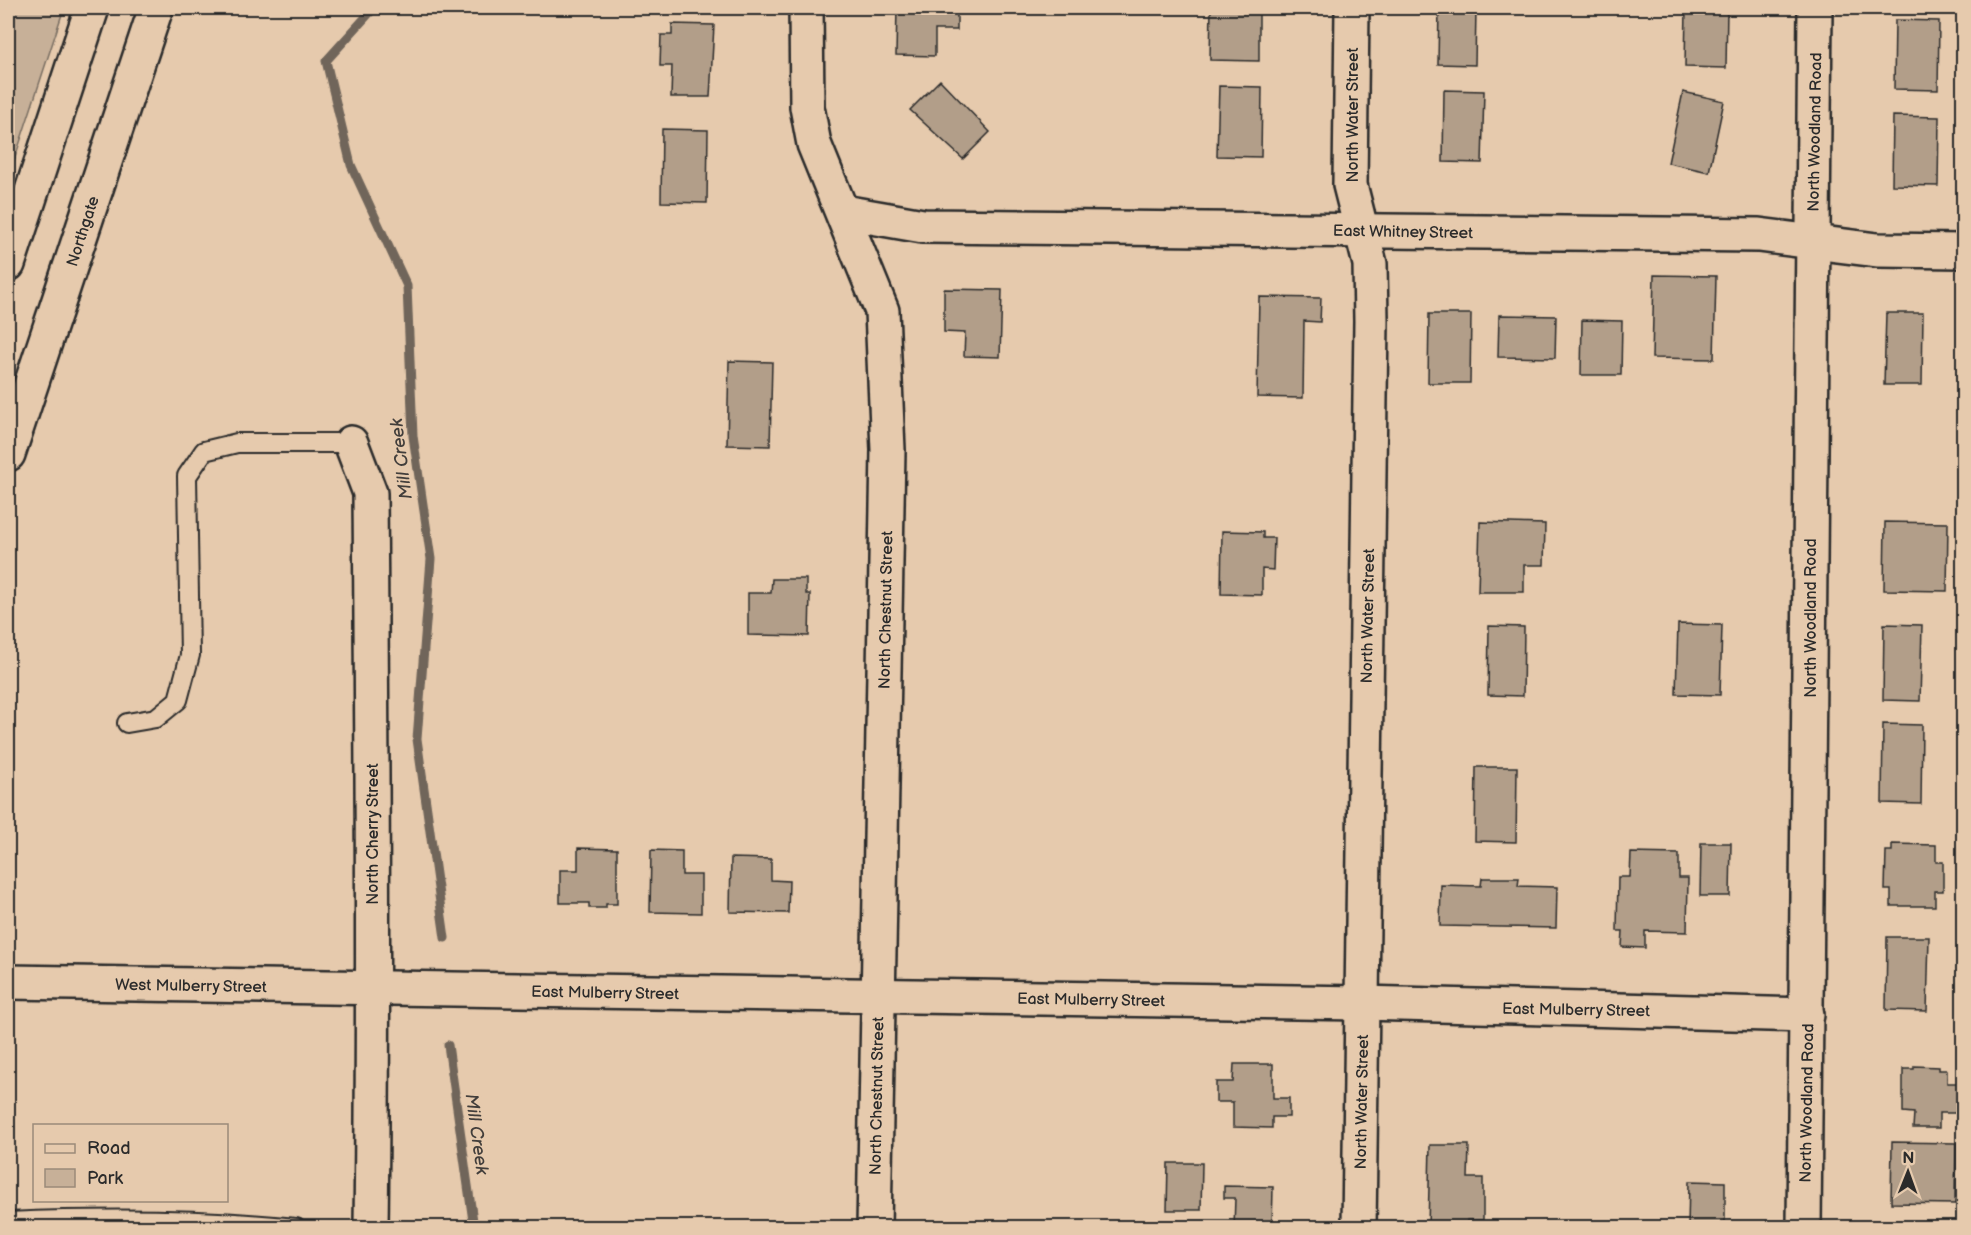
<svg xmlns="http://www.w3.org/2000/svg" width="1971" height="1235" font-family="'Balsamiq Sans',sans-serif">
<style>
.green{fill:#c7b098;stroke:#796e62;stroke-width:1.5}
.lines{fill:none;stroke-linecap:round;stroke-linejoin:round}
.stream{stroke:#6f655a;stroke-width:9}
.building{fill:#b29e89;stroke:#2b2b2b;stroke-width:1.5}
.service-casing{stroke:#2b2b2b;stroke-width:22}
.minor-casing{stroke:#2b2b2b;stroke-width:38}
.secondary-casing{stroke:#2b2b2b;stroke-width:38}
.service{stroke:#e6caad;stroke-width:18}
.minor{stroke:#e6caad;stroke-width:33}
.secondary{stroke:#e6caad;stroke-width:33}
.labels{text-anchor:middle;stroke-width:6;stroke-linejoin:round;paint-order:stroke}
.street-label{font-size:16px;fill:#2b2b2b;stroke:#e6caad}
.water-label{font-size:18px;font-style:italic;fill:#423e3b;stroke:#e6caad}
</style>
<rect width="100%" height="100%" fill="#e6caad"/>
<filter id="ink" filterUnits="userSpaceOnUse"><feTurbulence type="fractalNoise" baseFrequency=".0167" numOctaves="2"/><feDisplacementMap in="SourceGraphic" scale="12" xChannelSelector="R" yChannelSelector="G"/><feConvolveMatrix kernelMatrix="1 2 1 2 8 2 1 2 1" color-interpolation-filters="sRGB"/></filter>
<g filter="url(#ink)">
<polygon class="green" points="8,8 64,8 8,179"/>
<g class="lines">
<g class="stream">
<polyline points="374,8 326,61 351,165 407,286 413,436 431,559 417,739 445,938"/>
<polyline points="448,1045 474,1228"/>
</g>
</g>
<g class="building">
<polygon points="897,8 957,8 957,30 935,30 935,56 896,55"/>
<polygon points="1211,8 1259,8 1259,61 1210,60"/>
<polygon points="1439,8 1476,8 1475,65 1438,64"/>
<polygon points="1686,8 1727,8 1726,68 1685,67"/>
<polygon points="1895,20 1939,21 1938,90 1894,89"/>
<polygon points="672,24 714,25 710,97 671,97 672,66 660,66 661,35 672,35"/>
<polygon points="940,80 990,132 963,159 910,110"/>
<polygon points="1219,86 1262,87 1261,157 1217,156"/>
<polygon points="1444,90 1484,91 1482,163 1443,162"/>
<polygon points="1683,92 1724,101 1709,172 1668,163"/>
<polygon points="1893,116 1939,117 1938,186 1892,185"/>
<polygon points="662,129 708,130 707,203 661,202"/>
<polygon points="1654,275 1716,276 1714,359 1652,358"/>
<polygon points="944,289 1002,290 1000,357 964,356 965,333 944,332"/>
<polygon points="1259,297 1321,298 1320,322 1304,321 1303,398 1257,397"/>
<polygon points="1886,313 1923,313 1922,385 1884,385"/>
<polygon points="1429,314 1471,314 1470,383 1428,383"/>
<polygon points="1499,315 1556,316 1555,358 1498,357"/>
<polygon points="1582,320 1622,321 1621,375 1581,375"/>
<polygon points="729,361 772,362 770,446 727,445"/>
<polygon points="1480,522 1545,524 1544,565 1524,565 1524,592 1478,592"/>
<polygon points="1885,522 1948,523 1947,591 1884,590"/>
<polygon points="1222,531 1263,532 1263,538 1274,538 1273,570 1262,569 1262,595 1221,594"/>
<polygon points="772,579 806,579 806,594 810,594 809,636 748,635 748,593 771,593"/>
<polygon points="1678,624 1722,625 1720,695 1676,694"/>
<polygon points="1884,624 1922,625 1920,701 1883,700"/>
<polygon points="1489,626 1524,627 1523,696 1488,695"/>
<polygon points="1883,724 1922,725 1921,804 1882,803"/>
<polygon points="1476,767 1517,767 1516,842 1475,841"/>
<polygon points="1701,843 1731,843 1730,896 1700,896"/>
<polygon points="1892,844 1936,845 1936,862 1943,862 1943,891 1935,891 1935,906 1891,906 1891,890 1885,890 1886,851 1892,851"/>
<polygon points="578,848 617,849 617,904 606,904 606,908 589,908 589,903 560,903 560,870 578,870"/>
<polygon points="651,850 682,851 682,875 701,875 701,913 650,912"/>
<polygon points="1631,853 1679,854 1679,878 1688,878 1687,932 1645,931 1645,948 1622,947 1623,931 1617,931 1618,877 1630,877"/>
<polygon points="731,858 771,859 771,880 789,881 788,913 730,912"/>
<polygon points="1482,878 1519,878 1518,886 1557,887 1556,928 1440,926 1441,885 1481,886"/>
<polygon points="1887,937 1929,937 1927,1011 1886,1010"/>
<polygon points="1234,1064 1273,1064 1273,1098 1289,1098 1289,1117 1272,1117 1272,1128 1233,1127 1233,1102 1216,1102 1216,1082 1233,1082"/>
<polygon points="1914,1066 1939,1067 1939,1070 1947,1070 1947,1083 1963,1083 1962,1113 1939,1113 1939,1128 1913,1128 1914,1113 1903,1112 1903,1069 1914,1069"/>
<polygon points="1892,1142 1956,1143 1955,1204 1891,1203"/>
<polygon points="1430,1145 1469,1145 1468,1178 1483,1178 1483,1220 1467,1220 1467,1228 1428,1228"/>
<polygon points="1168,1163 1202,1163 1201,1210 1167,1210"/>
<polygon points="1689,1181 1725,1182 1725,1228 1688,1228"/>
<polygon points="1224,1186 1273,1187 1272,1228 1234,1228 1235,1198 1224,1198"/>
</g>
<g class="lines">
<g class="service-casing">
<g id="service">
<polyline points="127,723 156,718 178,700 190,655 187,476 204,451 237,443 351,443"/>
<path d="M 8,1222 C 104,1218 200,1218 296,1228"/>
</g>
</g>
<g class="minor-casing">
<g id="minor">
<polyline points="806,8 807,107 814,144 882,311 888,450 874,1228"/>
<polyline points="1352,8 1350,185 1370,264 1371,321 1359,1228"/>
<polyline points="843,212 923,226 1759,235 1877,250 1964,251"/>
<path d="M 351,443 L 370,493 C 372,738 374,983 371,1228"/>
<polyline points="8,982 1362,1003 1807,1015"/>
<polyline points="1804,1228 1815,8"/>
</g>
</g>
<g class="secondary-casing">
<g id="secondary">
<polyline points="8,264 92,8"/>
<polyline points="8,454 156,8"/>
</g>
</g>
<use href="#service" class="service"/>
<use href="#minor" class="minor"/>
<use href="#secondary" class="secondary"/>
</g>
</g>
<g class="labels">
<g class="street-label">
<text transform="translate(1352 115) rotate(-90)" y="6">North Water Street</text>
<text transform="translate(1814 132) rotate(-89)" y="6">North Woodland Road</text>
<text transform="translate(82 231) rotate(-72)" y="6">Northgate</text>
<text transform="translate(1403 231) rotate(1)" y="6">East Whitney Street</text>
<text transform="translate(885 610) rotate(-89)" y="6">North Chestnut Street</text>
<text transform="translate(1367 616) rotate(-89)" y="6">North Water Street</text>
<text transform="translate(1810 618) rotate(-90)" y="6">North Woodland Road</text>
<text transform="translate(372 834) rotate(-90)" y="6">North Cherry Street</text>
<text transform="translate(191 985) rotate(1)" y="6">West Mulberry Street</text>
<text transform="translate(605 992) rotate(1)" y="6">East Mulberry Street</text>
<text transform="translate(1091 999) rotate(1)" y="6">East Mulberry Street</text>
<text transform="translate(1576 1009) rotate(1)" y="6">East Mulberry Street</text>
<text transform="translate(876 1096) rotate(-89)" y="6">North Chestnut Street</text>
<text transform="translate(1361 1102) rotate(-89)" y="6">North Water Street</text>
<text transform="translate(1806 1103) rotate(-89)" y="6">North Woodland Road</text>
</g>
<g class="water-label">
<text transform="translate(401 459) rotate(-97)" y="6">Mill Creek</text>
<text transform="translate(477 1134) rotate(82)" y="6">Mill Creek</text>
</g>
</g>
<rect width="1971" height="1235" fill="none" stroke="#e6caad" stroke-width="30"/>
<rect x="15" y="15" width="1941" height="1205" fill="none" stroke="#2b2b2b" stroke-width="2" filter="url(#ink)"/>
<rect x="33" y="1124" width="195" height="78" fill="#e6caad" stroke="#9b8a79" stroke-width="1.5"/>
<rect x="45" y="1144" width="30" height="9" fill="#e6caad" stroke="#9b8a79" stroke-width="1.5"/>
<text x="87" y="1154" font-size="18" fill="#2b2b2b">Road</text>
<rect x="45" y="1169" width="30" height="18" fill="#c7b098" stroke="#9b8a79" stroke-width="1.5"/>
<text x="87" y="1184" font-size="18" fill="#2b2b2b">Park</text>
<g transform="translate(1908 1172) rotate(1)" stroke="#e6caad" stroke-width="4.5" paint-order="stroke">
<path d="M0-4.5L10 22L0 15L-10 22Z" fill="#2b2b2b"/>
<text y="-9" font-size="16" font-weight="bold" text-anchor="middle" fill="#2b2b2b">N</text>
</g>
</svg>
